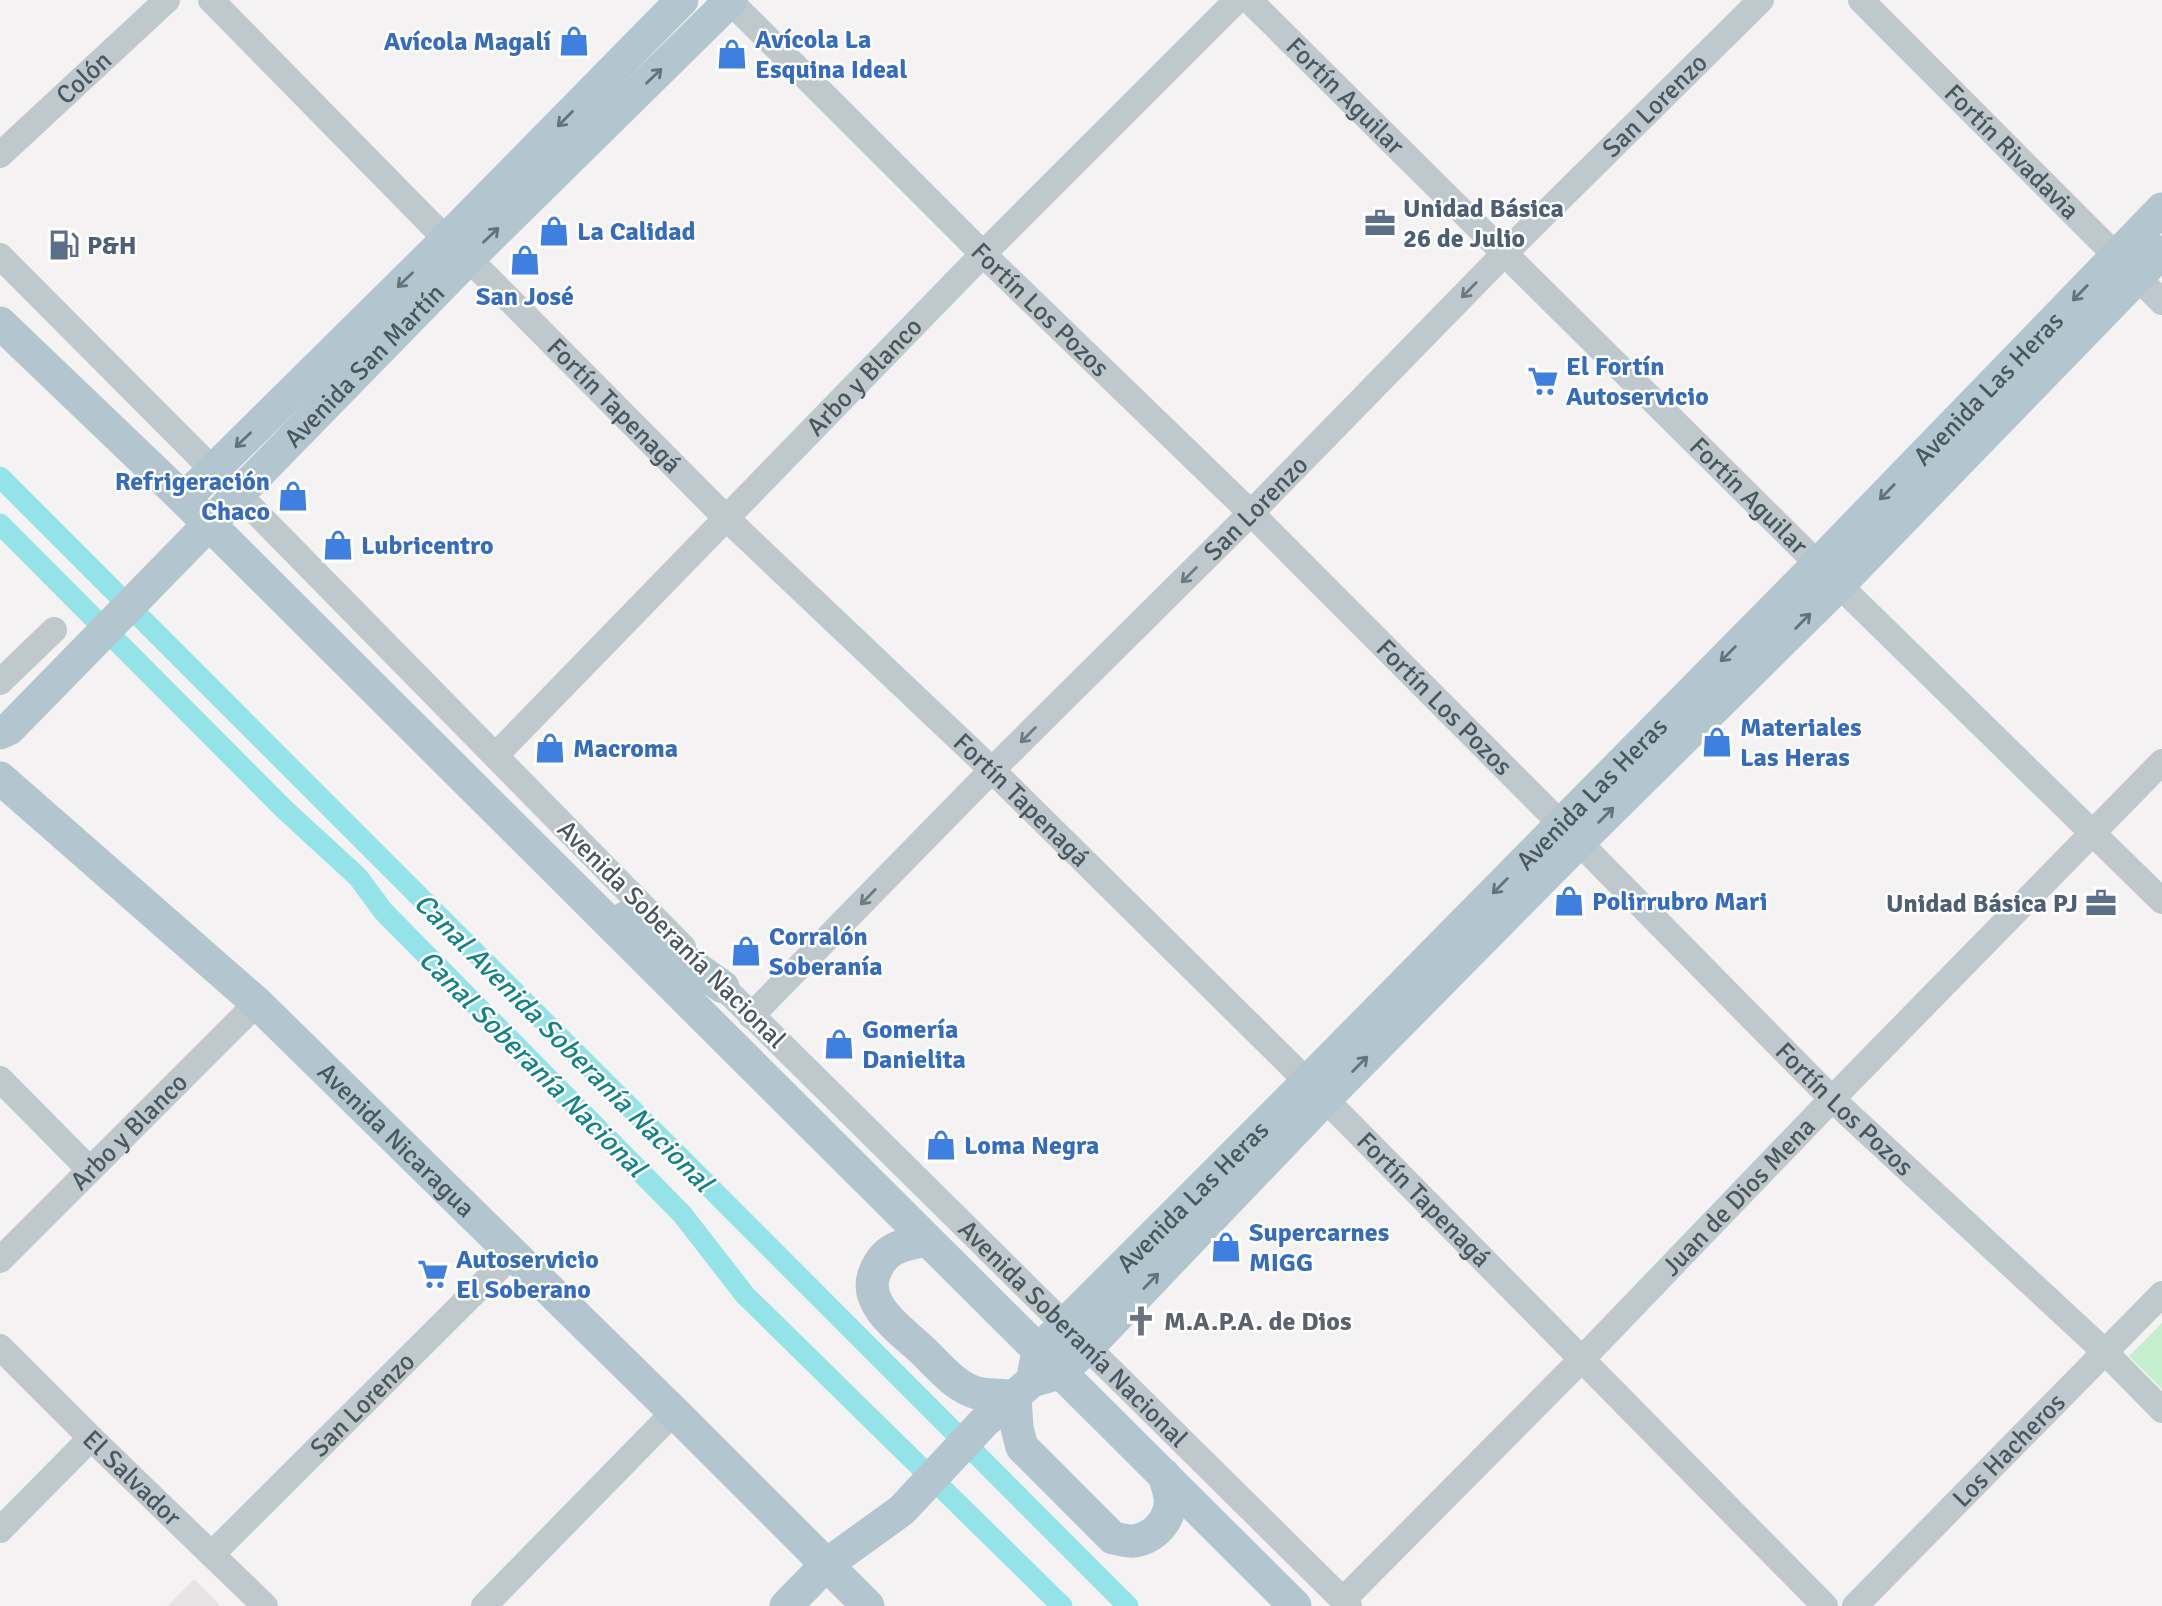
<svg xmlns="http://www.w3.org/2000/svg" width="2162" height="1606" font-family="Signika,sans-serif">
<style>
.education{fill:#e5e3e3}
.green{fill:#c4eece}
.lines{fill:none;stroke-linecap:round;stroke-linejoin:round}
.canal{stroke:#94e3e8;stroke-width:21}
.minor{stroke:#bec8cd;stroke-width:26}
.major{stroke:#b3c5ce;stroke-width:33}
.oneway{stroke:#64737a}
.oneway2{stroke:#6d7a7f}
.labels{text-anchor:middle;stroke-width:5;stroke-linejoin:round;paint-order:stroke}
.shop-label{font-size:26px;font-weight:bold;fill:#366cbe;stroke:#fff;text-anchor:start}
.street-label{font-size:26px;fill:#4a585e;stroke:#fff}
.service-label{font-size:26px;font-weight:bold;fill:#4e5e75;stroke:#fff;text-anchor:start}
.worship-label{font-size:26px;font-weight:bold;fill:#5b616d;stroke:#fff;text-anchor:start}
.water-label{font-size:28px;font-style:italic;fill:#148389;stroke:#fff}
</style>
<rect width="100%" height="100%" fill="#f4f2f2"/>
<polygon class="education" points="194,1579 221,1606 167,1606"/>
<polygon class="green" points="2162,1323 2162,1389 2129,1356"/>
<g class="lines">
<g class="canal">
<polyline points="0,477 1128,1606"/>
<polyline points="0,524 285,810 358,877 383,911 682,1214 745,1295 1062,1606"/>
</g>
<g class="minor">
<path id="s1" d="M 211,0 L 431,224 L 485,275 L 725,517 L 992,770 L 1325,1099 L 1825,1606"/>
<path id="s2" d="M 729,0 L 983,254 L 1251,513 L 1561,824 L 1832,1099 L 2104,1351 L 2162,1410"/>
<path id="s3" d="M 1249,0 L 1839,585 L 2162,901"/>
<path id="s4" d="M 1861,0 L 2162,302"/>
<path id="s5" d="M 0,155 L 167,0"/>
<polyline points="0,256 212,469"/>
<polyline points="238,494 683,947"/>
<polyline points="0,682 54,630"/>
<path id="s6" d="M 496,755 L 983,254 L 1237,0"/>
<path id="s7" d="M 710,974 L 1349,1606"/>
<path id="s8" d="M 751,1016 L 992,770 L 1251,513 L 1505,253 L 1761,0"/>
<polyline points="0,1079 90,1170"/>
<path id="s9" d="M 0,1260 L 257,1003"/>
<path id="s10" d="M 0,1347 L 91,1438 L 265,1606"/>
<polyline points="0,1530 91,1438"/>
<path id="s11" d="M 212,1554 L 512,1255"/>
<path id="s12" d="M 1343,1600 L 1582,1359 L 1832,1099 L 2162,762"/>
<polyline points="484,1606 674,1412"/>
<path id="s13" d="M 1855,1606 L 2162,1294"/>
</g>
<g class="major">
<polyline points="0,323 184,499 1295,1606"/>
<polyline points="184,499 447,239 682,0"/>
<path id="s14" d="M 0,733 L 9,729 L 467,260 L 731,0"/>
<path id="s15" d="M 0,778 L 257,1003 L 674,1412 L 868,1606"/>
<polyline points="625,918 723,987"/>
<path d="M 927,1240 C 902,1245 885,1247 875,1272 C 861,1304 902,1331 922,1350 C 938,1365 955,1387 977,1393 C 989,1396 1003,1395 1015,1396 L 1017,1428 L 1022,1447 L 1113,1538 C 1120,1539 1128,1542 1135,1541 C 1156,1537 1172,1518 1170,1497 C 1169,1490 1166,1482 1164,1475"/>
<path id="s16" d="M 1034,1372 L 1038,1351 L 1307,1082 L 1818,564 L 2162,209"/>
<polyline points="786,1606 826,1565 902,1510 984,1422 1032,1381 1060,1373 1087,1348 1325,1099 1578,843 1839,585 2162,252"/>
</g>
</g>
<defs><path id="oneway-shaft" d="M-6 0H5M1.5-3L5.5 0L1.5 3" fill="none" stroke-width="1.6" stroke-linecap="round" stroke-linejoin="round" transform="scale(1.75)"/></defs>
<g class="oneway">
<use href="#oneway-shaft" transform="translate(654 76) rotate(-44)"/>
<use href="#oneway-shaft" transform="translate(565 119) rotate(135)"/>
<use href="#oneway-shaft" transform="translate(491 235) rotate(-44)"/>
<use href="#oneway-shaft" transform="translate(405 280) rotate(136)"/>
<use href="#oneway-shaft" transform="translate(2080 293) rotate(134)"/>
<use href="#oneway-shaft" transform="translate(243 440) rotate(136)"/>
<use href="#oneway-shaft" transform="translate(1887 492) rotate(134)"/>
<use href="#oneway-shaft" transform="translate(1803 621) rotate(-45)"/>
<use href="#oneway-shaft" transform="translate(1728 654) rotate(135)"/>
<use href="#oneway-shaft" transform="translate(1606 815) rotate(-45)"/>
<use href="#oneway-shaft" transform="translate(1500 886) rotate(135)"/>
<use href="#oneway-shaft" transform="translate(1360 1064) rotate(-45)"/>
<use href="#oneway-shaft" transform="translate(1151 1281) rotate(-46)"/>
</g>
<g class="oneway2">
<use href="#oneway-shaft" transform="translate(1469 290) rotate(134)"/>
<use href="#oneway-shaft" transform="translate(1189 575) rotate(135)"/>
<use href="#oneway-shaft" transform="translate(1028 735) rotate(135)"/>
<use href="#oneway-shaft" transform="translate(868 897) rotate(134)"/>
</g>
<defs>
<g id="shop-bare" transform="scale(2.415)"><path d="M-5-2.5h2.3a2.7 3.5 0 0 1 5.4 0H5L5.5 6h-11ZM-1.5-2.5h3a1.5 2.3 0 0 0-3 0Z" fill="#3f7fe0" stroke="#fff" stroke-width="2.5" paint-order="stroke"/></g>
<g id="office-bare" transform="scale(2.415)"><path d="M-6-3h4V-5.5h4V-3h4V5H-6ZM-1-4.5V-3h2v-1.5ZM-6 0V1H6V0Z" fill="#5c6f8a" stroke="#fff" stroke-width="2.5" paint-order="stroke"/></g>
<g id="fuel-bare" transform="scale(2.415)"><path d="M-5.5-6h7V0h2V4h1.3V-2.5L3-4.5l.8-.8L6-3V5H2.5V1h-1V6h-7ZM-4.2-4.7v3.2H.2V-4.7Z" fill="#5c6f8a" stroke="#fff" stroke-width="2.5" paint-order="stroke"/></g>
<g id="supermarket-bare" transform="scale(2.415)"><path d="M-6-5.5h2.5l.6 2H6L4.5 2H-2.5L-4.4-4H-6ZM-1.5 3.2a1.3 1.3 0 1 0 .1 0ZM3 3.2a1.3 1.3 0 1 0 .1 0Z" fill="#3f7fe0" stroke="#fff" stroke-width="2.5" paint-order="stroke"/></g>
<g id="church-bare" transform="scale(2.415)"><path d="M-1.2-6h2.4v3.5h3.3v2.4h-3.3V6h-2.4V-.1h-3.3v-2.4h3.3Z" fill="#6b7280" stroke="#fff" stroke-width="2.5" paint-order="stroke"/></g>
</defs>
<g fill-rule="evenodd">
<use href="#shop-bare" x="574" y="41"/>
<use href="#shop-bare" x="732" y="54"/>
<use href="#office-bare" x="1380" y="223"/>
<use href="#shop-bare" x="554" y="231"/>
<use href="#fuel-bare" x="64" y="245"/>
<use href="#shop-bare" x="525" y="260"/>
<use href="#supermarket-bare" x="1543" y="381"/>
<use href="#shop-bare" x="293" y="496"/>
<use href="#shop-bare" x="338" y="545"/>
<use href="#shop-bare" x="1717" y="742"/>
<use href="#shop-bare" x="550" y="748"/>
<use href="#shop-bare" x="1569" y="901"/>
<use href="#office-bare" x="2101" y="903"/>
<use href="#shop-bare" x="746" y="951"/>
<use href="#shop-bare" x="839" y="1044"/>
<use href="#shop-bare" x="941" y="1145"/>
<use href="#shop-bare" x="1226" y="1247"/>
<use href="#supermarket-bare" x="433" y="1274"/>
<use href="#church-bare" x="1141" y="1321"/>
</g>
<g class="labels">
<g class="shop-label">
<text x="755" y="48">Avícola La<tspan x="755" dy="30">Esquina Ideal</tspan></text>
<text x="551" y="50" text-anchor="end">Avícola Magalí</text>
<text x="577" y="240">La Calidad</text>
<text x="525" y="305" text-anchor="middle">San José</text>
<text x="1566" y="375">El Fortín<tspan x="1566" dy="30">Autoservicio</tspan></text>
<text x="270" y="490" text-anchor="end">Refrigeración<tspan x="270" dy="30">Chaco</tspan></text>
<text x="361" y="554">Lubricentro</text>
<text x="1740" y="736">Materiales<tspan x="1740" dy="30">Las Heras</tspan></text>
<text x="573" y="757">Macroma</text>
<text x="1592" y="910">Polirrubro Mari</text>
<text x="769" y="945">Corralón<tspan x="769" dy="30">Soberanía</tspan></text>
<text x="862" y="1038">Gomería<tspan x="862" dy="30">Danielita</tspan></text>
<text x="964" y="1154">Loma Negra</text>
<text x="1249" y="1241">Supercarnes<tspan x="1249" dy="30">MIGG</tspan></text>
<text x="456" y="1268">Autoservicio<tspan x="456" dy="30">El Soberano</tspan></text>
</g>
<g class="street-label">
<text dy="9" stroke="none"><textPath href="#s5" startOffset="114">Colón</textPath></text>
<text dy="9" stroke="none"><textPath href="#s3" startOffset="136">Fortín Aguilar</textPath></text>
<text dy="9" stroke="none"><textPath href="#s8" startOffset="1283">San Lorenzo</textPath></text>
<text dy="9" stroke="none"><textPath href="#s4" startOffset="214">Fortín Rivadavia</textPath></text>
<text dy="9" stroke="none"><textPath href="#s2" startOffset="439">Fortín Los Pozos</textPath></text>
<text dy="9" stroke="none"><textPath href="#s14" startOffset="518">Avenida San Martín</textPath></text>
<text dy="9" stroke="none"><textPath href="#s6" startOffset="528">Arbo y Blanco</textPath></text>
<text dy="9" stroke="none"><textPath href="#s16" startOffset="1374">Avenida Las Heras</textPath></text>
<text dy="9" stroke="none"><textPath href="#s1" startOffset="572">Fortín Tapenagá</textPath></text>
<text dy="9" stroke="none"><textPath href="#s3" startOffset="704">Fortín Aguilar</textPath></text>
<text dy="9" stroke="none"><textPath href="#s8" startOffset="716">San Lorenzo</textPath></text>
<text dy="9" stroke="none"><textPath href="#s2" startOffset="1006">Fortín Los Pozos</textPath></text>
<text dy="9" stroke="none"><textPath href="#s16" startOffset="807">Avenida Las Heras</textPath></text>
<text dy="9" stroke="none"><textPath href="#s1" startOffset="1139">Fortín Tapenagá</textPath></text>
<text transform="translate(672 934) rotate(45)" y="9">Avenida Soberanía Nacional</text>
<text dy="9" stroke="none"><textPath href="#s2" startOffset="1573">Fortín Los Pozos</textPath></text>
<text dy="9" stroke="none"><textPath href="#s9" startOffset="182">Arbo y Blanco</textPath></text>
<text dy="9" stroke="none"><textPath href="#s15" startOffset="537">Avenida Nicaragua</textPath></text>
<text dy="9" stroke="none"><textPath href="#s16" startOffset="240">Avenida Las Heras</textPath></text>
<text dy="9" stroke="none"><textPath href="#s12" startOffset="565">Juan de Dios Mena</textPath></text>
<text dy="9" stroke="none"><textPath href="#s1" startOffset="1706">Fortín Tapenagá</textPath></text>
<text dy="9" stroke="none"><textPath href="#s7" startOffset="511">Avenida Soberanía Nacional</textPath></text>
<text dy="9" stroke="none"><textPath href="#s11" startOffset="212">San Lorenzo</textPath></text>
<text dy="9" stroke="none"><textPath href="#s13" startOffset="219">Los Hacheros</textPath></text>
<text dy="9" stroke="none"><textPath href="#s10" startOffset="186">El Salvador</textPath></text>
</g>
<g class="service-label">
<text x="1403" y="217">Unidad Básica<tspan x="1403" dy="30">26 de Julio</tspan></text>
<text x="87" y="254">P&amp;H</text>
<text x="2078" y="912" text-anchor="end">Unidad Básica PJ</text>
</g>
<g class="worship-label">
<text x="1164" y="1330">M.A.P.A. de Dios</text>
</g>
<g class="water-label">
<text transform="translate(564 1042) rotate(45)" y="10">Canal Avenida Soberanía Nacional</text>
<text transform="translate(533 1063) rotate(45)" y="10">Canal Soberanía Nacional</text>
</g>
</g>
</svg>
